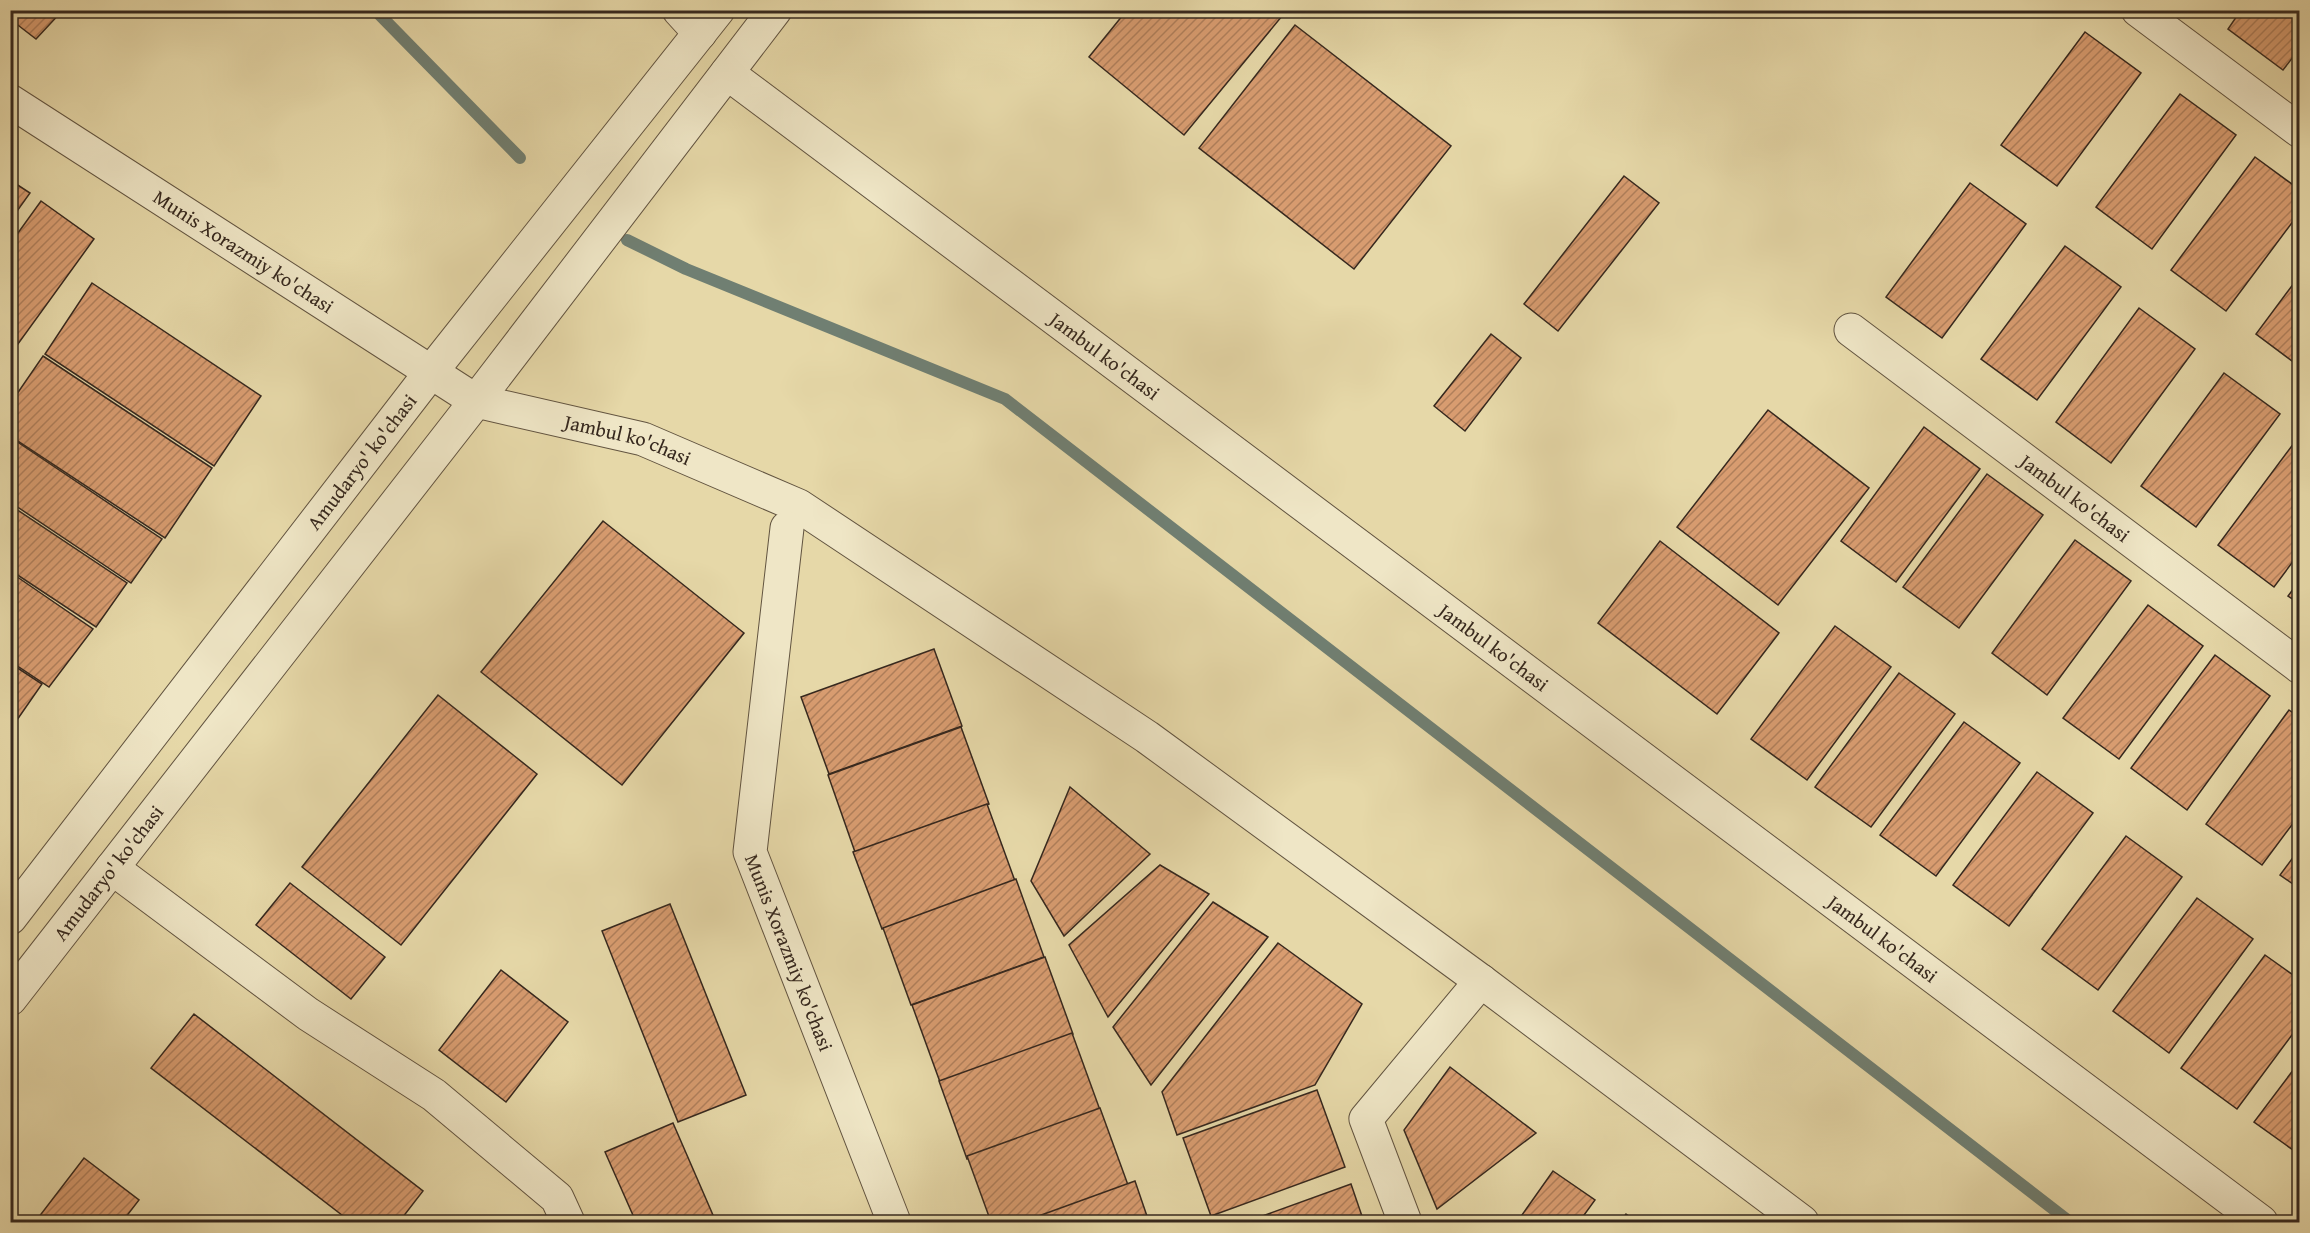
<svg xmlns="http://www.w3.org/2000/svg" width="2310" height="1233" font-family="'Gentium Book Plus',serif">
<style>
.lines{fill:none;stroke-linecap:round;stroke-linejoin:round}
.stream{stroke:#707f72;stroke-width:12}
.building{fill:url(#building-hatch);stroke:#36281e;stroke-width:1.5}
.minor-casing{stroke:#625440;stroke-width:35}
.minor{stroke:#efe6c6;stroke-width:33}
.labels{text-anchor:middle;stroke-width:6;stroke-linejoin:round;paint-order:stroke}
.street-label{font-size:20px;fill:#36281e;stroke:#efe6c6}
</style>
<defs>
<pattern id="building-hatch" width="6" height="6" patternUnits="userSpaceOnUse" patternTransform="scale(1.5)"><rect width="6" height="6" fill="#d89c70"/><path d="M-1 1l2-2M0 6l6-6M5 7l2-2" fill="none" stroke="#b07f5b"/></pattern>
</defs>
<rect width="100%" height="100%" fill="#e6d8a8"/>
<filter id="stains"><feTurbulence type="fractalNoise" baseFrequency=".00333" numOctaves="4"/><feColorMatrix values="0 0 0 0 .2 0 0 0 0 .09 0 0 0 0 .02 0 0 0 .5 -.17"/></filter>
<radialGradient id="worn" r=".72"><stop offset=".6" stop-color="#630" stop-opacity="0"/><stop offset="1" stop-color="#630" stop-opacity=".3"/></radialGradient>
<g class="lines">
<g class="stream">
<polyline points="375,10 520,158"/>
<polyline points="627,240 686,269 1005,399 2070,1222"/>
</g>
</g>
<g class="building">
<polygon points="10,10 63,10 36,39 10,19"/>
<polygon points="1127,10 1287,10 1184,135 1089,57"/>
<polygon points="2241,10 2300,10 2300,48 2283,70 2228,29"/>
<polygon points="1295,25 1451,146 1354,269 1199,148"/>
<polygon points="2085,32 2141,73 2057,186 2001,145"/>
<polygon points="2180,94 2236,135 2152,249 2096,207"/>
<polygon points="2255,157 2300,190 2300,212 2226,311 2171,270"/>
<polygon points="1624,176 1659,203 1558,331 1524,304"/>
<polygon points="10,180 30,193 10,221"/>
<polygon points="1970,183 2026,224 1942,338 1886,297"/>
<polygon points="41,201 94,239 10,355 10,244"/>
<polygon points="2065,246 2121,287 2037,400 1981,359"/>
<polygon points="2300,275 2300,367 2256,334"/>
<polygon points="92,283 261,396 214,466 45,354"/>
<polygon points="2139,308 2195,349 2111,463 2056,422"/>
<polygon points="1491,334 1521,358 1465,431 1434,406"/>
<polygon points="43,356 212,468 165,538 10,436 10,404"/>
<polygon points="2224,373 2280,414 2196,527 2141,486"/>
<polygon points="1768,410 1869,488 1778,605 1677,527"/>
<polygon points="1924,427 1980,469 1896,582 1841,541"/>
<polygon points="2300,435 2300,552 2274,587 2218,545"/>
<polygon points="10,437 162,539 131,583 10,502"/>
<polygon points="1987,474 2043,515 1959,628 1903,587"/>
<polygon points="10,505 127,583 96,627 10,570"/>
<polygon points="603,521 744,633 622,785 481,672"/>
<polygon points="2075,540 2131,581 2047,695 1992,653"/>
<polygon points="1660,541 1779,633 1717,714 1598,623"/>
<polygon points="10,572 93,629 49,687 10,661"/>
<polygon points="2300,580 2300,604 2288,596"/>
<polygon points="2148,605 2203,646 2119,759 2063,718"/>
<polygon points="1835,626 1891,667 1807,780 1751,739"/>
<polygon points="934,649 962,726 829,774 801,697"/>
<polygon points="2215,655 2270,696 2187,810 2131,768"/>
<polygon points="10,663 42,684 10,730"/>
<polygon points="1899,673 1955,714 1871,827 1815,787"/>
<polygon points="438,695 537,774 401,945 302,867"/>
<polygon points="2289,710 2300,718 2300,814 2262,865 2206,824"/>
<polygon points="1964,722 2020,763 1936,876 1880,835"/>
<polygon points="961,727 989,804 855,852 828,775"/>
<polygon points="2037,772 2093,813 2009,926 1953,885"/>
<polygon points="1070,787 1150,854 1064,936 1031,881"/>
<polygon points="987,804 1015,881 882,929 853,852"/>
<polygon points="2126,836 2182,877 2098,990 2042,949"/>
<polygon points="2300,848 2300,889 2280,875"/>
<polygon points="1160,865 1209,894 1108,1017 1069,945"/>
<polygon points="1016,879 1044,957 911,1005 883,928"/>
<polygon points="290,883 385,957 351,999 256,925"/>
<polygon points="2197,898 2253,939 2169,1053 2113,1011"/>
<polygon points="1213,902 1268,937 1151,1085 1113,1027"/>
<polygon points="670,904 746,1095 678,1122 602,931"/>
<polygon points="1278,943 1362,1004 1315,1085 1177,1135 1162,1092"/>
<polygon points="2265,955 2300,980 2300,1024 2237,1109 2181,1068"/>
<polygon points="1045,957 1073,1034 940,1082 912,1005"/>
<polygon points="501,970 568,1022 506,1102 439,1050"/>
<polygon points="194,1014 423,1191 399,1222 351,1222 151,1068"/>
<polygon points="1072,1033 1100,1110 967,1159 939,1081"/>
<polygon points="2300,1061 2300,1155 2254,1122"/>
<polygon points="1450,1067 1536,1133 1437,1209 1404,1130"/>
<polygon points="1317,1090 1345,1167 1211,1216 1183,1138"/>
<polygon points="1100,1108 1128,1185 1024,1222 991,1222 967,1156"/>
<polygon points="673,1123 716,1222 636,1222 605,1152"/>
<polygon points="84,1158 139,1200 122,1222 35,1222"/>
<polygon points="1553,1171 1595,1200 1579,1222 1517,1222"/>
<polygon points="1135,1181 1149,1222 1022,1222"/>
<polygon points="1351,1184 1364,1222 1246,1222"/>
<polygon points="1626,1214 1637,1222 1620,1222"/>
</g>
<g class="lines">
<g class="minor-casing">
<g id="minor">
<polyline points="679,10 700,33"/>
<polyline points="2138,10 2300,131"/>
<path id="s1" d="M 727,73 L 2261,1222"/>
<path id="s2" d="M 10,101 L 476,401 L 643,439 L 799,506 L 1147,737 L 1481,981 L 1802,1222"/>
<path id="s3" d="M 1851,330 L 2300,667"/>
<path id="s4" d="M 787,528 L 750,852 L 894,1222"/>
<polyline points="112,868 308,1014 434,1095 557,1198 568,1222"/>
<path id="s5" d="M 10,918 L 431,372 L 718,10"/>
<path id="s6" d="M 10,999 L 476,401 L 775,10"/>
<polyline points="1405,1222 1366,1119 1481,981"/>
</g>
</g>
<use href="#minor" class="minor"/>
</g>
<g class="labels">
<g class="street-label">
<text dy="7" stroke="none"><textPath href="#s2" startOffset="278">Munis Xorazmiy ko'chasi</textPath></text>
<text dy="7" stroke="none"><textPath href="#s1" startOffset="472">Jambul ko'chasi</textPath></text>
<text dy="7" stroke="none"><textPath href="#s2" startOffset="711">Jambul ko'chasi</textPath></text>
<text dy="7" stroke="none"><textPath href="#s5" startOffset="576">Amudaryo' ko'chasi</textPath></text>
<text dy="7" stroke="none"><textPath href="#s3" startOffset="280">Jambul ko'chasi</textPath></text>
<text dy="7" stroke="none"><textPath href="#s1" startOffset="958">Jambul ko'chasi</textPath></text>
<text dy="7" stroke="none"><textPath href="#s6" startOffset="160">Amudaryo' ko'chasi</textPath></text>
<text dy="7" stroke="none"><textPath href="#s1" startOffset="1444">Jambul ko'chasi</textPath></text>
<text dy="7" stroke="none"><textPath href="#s4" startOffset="434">Munis Xorazmiy ko'chasi</textPath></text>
</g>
</g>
<rect width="2310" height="1233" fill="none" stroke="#e6d8a8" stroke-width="36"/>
<rect x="12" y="12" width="2286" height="1209" fill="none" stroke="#36281e" stroke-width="3"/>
<rect x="18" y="18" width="2274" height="1197" fill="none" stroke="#36281e" stroke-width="1.5"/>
<rect width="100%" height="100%" filter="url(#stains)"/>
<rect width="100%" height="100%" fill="url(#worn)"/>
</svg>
